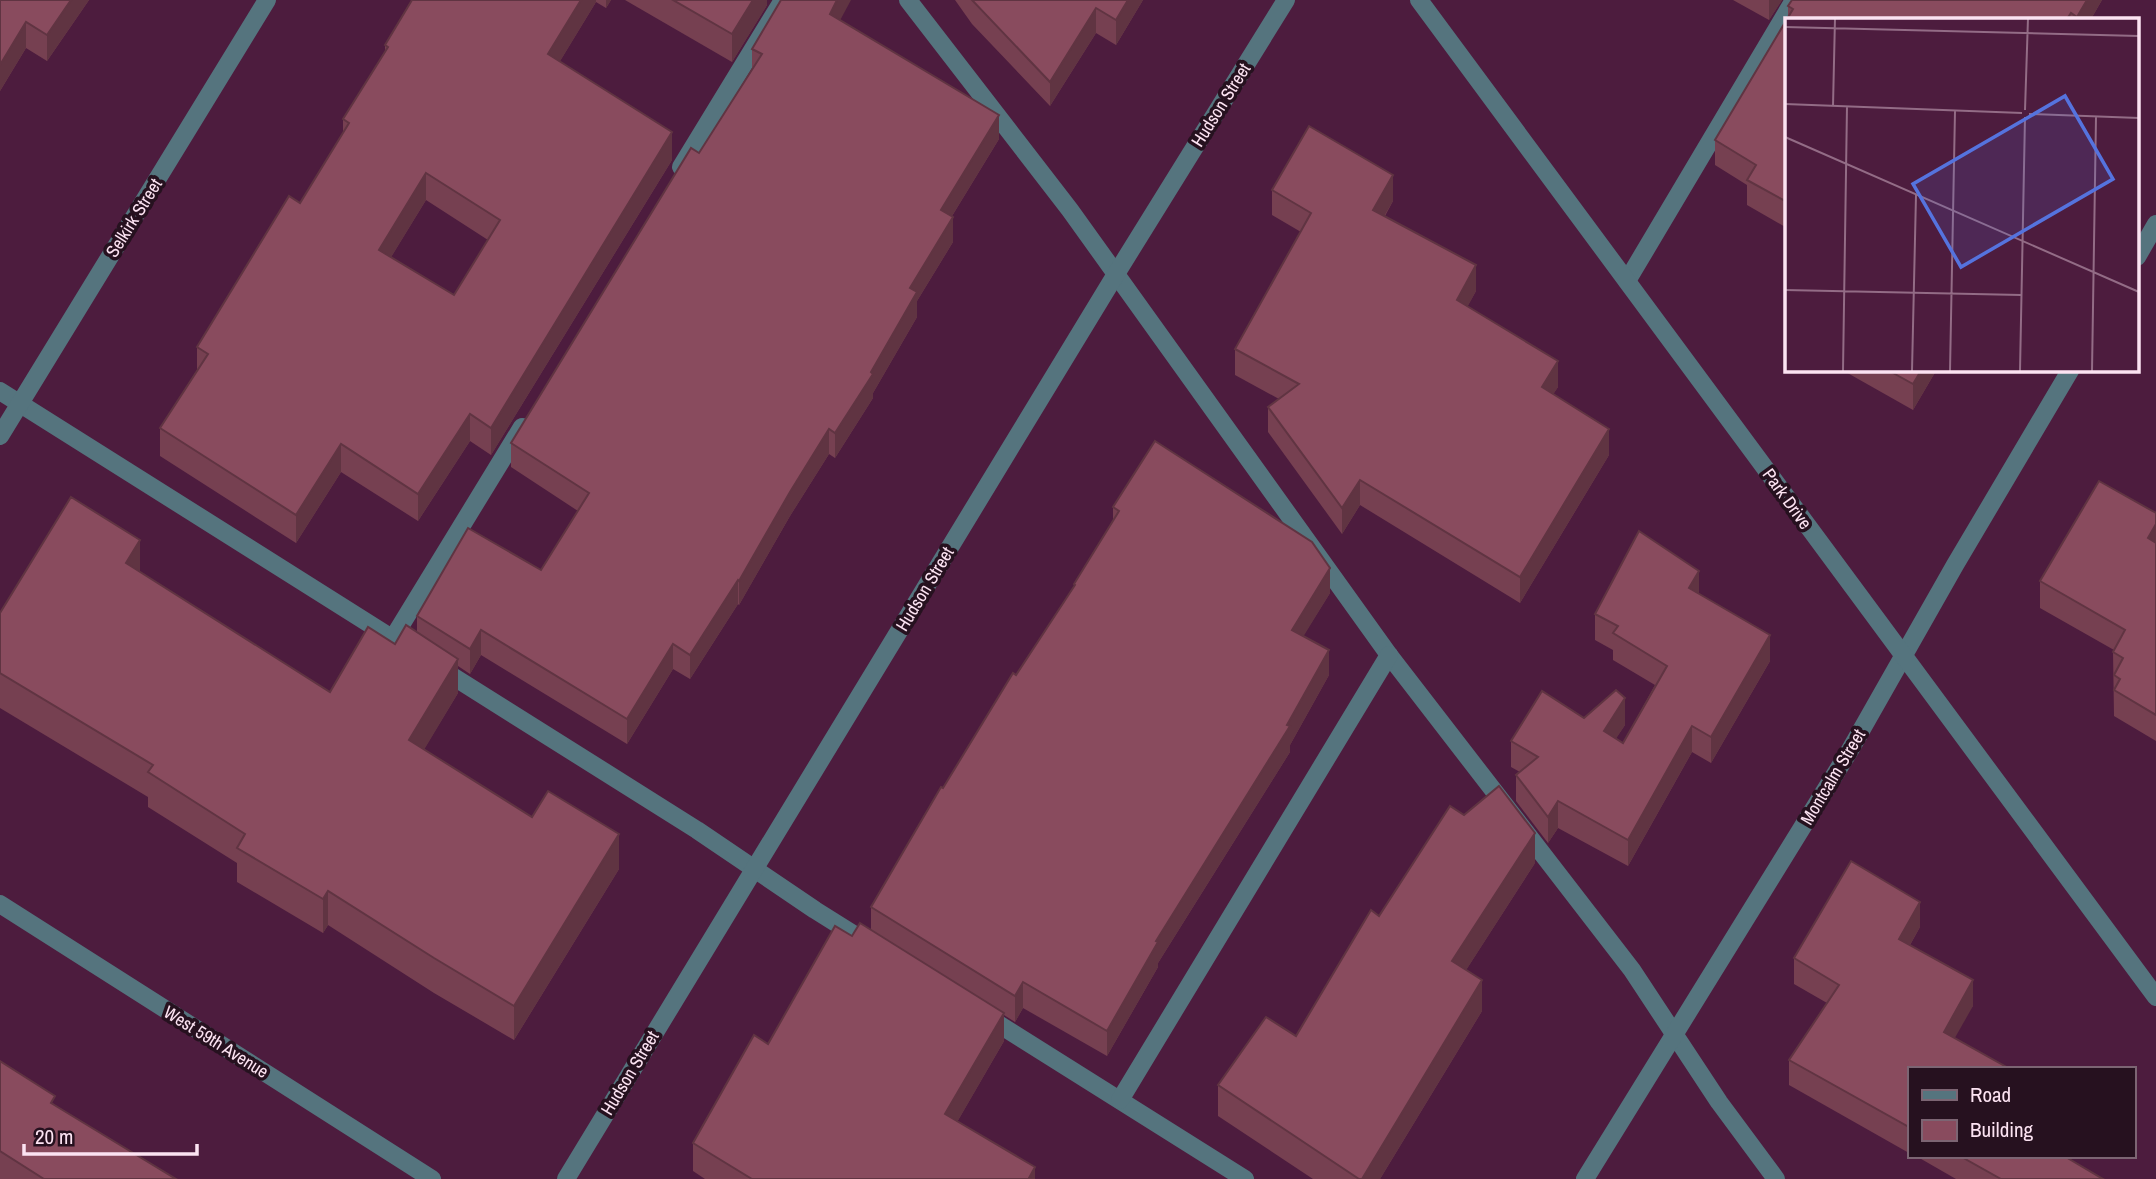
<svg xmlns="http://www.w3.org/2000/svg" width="2156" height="1179" font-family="'Archivo Narrow',sans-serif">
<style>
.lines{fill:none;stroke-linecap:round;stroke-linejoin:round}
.service{stroke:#55747e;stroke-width:18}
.minor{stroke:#55747e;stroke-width:18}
.tertiary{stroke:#55747e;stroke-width:18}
.wall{fill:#764051;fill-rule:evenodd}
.shaded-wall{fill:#603442}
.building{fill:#894b5e;stroke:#603442;stroke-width:2;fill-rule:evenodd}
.labels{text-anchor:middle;stroke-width:7;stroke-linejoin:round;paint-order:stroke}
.street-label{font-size:18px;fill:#fce3f2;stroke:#26111f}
.inset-road{fill:none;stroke:#936c86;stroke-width:2}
.view{fill:#5573de;fill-opacity:0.15;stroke:#5573de;stroke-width:3.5}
.inset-edge{fill:none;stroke:#fce3f2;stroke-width:3.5}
</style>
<rect width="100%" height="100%" fill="#4d1c3e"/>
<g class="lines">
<g class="service">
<polyline points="908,0 1070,210 1389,655 1632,970 1719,1102 1776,1179"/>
<polyline points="681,167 783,0"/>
<polyline points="1627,281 1794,0"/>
<polyline points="0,391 414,652"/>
<polyline points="393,638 522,427"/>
<polyline points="438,667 697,830 815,910 874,947"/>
<polyline points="984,1015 1245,1179"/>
<polyline points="1120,1100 1389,655"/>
</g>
<g class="minor">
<polyline points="2137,257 2156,224"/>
<polyline points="0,436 267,0"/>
<polyline points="0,904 432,1179"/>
<polyline points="566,1179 1116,274 1286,0"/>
<polyline points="1585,1179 1850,750 1955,565 2071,369"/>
</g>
<polyline class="tertiary" points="1419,0 2156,997"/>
</g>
<g class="wall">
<polygon points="0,0 89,0 47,61 26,48 0,91"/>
<path d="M 412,0 L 611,0 L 606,8 L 596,2 L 560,61 L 672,160 L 491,455 L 470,441 L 418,521 L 341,472 L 296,543 L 160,456 L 160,428 L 197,370 L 197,347 L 300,203 L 343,134 L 343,119 L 385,53 L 385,45 ZM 426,200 L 488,240 L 454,295 L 391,257 Z"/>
<polygon points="625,0 767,0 767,5 732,62"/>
<polygon points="955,0 1143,0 1116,45 1096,33 1050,106 972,24"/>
<polygon points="1733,0 1782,0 1769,20"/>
<polygon points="2102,0 2091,19 1787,19 1787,228 1747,205 1747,185 1715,165 1715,140 1788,16 1788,6"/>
<polygon points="840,20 999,139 952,216 953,242 917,301 917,317 873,393 873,398 835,458 829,454 790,516 739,605 738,604 690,679 673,669 627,744 481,655 470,674 458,666 458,693 424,749 532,817 619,869 514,1040 434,993 328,925 323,933 237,882 237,863 148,807 148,797 0,708 0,613 140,572 330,692 395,644 417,633 417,616 541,570 578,511 511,467 511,443 752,71 752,49"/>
<polygon points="1272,190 1393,201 1385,216 1476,291 1467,307 1558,387 1553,394 1609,455 1520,603 1360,505 1342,534 1268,432 1268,407 1279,399 1235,375 1235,349 1301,232 1272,215"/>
<polygon points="1844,369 1937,369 1913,410 1844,371"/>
<polygon points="1113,507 1330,593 1303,636 1329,675 1290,745 1290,752 1158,963 1158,967 1107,1056 1023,1008 1015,1022 1004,1015 1004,1041 957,1122 1035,1179 705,1179 693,1171 693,1143 768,1044 852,936 871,930 871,907 943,788 1074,587 1074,584 1113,521"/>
<polygon points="2156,513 2156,741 2114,716 2113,652 2114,650 2040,608 2040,581"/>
<polygon points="1699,594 1770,661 1711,763 1692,752 1628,866 1558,828 1548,843 1516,801 1516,775 1520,772 1511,767 1511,741 1584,718 1625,725 1616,738 1623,743 1655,685 1613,660 1613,650 1595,640 1595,614"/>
<polygon points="1535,863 1466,970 1482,1011 1380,1179 1313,1179 1218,1116 1218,1085 1296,1036 1379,916"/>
<polygon points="1920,927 1910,945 1973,1006 1909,1069 1909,1153 1789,1085 1789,1060 1827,1003 1794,984 1794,958"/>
<polygon points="0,1061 55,1105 176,1179 0,1179"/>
<polygon points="1916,1156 2064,1156 2103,1179 1956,1179"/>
</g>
<g class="shaded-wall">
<polygon points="71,0 89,0 47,61 47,35"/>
<polygon points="581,0 596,0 596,2 548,81 548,54"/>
<polygon points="606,0 611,0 606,8"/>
<polygon points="753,0 767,0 767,5 732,62 732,34"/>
<polygon points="837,0 851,0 830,39 830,14"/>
<polygon points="1128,0 1143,0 1116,45 1116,20"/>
<polygon points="1769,0 1782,0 1769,20"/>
<polygon points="2087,0 2102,0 2091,19 2077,19 2077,17"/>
<polygon points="1096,8 1096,33 1050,106 1050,82"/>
<polygon points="26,22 26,48 0,91 0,65"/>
<polygon points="999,115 999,139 941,234 941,210"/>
<polygon points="672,132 672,160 491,455 491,428"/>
<polygon points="426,173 426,200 379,277 379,250"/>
<polygon points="1393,175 1393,201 1373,235 1373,210"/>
<polygon points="953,217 953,242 917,301 917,317 873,393 873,398 835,458 835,433 871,372 910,288"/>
<polygon points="1476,265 1476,291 1457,326 1457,300"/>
<polygon points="1558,361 1558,387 1542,412 1542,387"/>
<polygon points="1922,369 1937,369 1913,410 1913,384"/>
<polygon points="470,414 470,441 418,521 418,494"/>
<polygon points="829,429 829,454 790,516 739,605 739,581 790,492"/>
<polygon points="1609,429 1609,455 1520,603 1520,577"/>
<polygon points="341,444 341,472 296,543 296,515"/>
<polygon points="1360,480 1360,505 1342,534 1342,508"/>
<polygon points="2156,524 2156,550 2148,538"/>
<polygon points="140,540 140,575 126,563"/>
<polygon points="1330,568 1330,593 1292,655 1292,630"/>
<polygon points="1699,571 1699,598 1689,588"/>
<polygon points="738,580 738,604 690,679 690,655"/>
<polygon points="481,630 481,655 470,674 470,649"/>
<polygon points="1770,635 1770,661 1711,763 1711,737"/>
<polygon points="673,644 673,669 627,744 627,719"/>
<polygon points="1329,650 1329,675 1290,745 1290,752 1158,963 1158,967 1107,1056 1107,1031 1156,941 1287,725"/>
<polygon points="458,659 458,693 409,775 409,740"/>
<polygon points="1625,698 1625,725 1604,757 1604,731"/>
<polygon points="1692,726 1692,752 1628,866 1628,840"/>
<polygon points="1558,801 1558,828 1548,843 1548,817"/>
<polygon points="1535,833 1535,863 1452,992 1452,961"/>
<polygon points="619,834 619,869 514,1040 514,1006"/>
<polygon points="328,891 328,925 323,933 323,899"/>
<polygon points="1920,902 1920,927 1899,964 1899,939"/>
<polygon points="1482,980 1482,1011 1380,1179 1362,1179"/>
<polygon points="1973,980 1973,1006 1944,1057 1944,1032"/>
<polygon points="1023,982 1023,1008 1015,1022 1015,996"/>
<polygon points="1004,1013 1004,1041 945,1143 945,1114"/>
<polygon points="1035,1167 1035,1179 1029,1179 1029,1178"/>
</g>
<g class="building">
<polygon points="0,0 71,0 47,35 26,22 0,65"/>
<path d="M 412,0 L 581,0 L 548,54 L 672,132 L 491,428 L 470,414 L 418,494 L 341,444 L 296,515 L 160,428 L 208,354 L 197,347 L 289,196 L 300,203 L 349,123 L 343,119 L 388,47 L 385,45 ZM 426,173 L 500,220 L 454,295 L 379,250 Z"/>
<polygon points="673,0 753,0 732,34"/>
<polygon points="781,0 837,0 830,14 999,115 941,210 953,217 910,288 917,292 871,372 873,374 835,433 829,429 790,492 739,581 738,580 690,655 673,644 627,719 481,630 470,649 417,616 468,528 541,570 589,493 511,443 691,148 699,153 762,54 752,49"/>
<polygon points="972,0 1128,0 1116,20 1096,8 1050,82"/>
<polygon points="1792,0 2087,0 2077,17 2071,13 2067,19 1787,19 1787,202 1747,180 1756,165 1715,140 1793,9 1788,6"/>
<polygon points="1309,126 1393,175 1373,210 1476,265 1457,300 1558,361 1542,387 1609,429 1520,577 1360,480 1342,508 1268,407 1299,384 1235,349 1311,213 1272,190"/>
<polygon points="1886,369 1922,369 1913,384"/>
<polygon points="1155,441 1312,542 1330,568 1292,630 1329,650 1287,725 1290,726 1156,941 1158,942 1107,1031 1023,982 1015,996 871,907 941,787 943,788 1013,673 1016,675 1075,585 1074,584 1119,511 1113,507"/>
<polygon points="2099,481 2156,513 2156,524 2148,538 2156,543 2156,715 2114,690 2120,679 2114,675 2123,658 2113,652 2125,630 2040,581"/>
<polygon points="71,497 140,540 126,563 330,692 368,627 395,644 406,625 458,659 409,740 532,817 548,791 619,834 514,1006 434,958 328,891 323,899 237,848 245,834 148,772 153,765 0,673 0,613"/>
<polygon points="1639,531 1699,571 1689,588 1770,635 1711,737 1692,726 1628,840 1558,801 1548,817 1516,775 1538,757 1511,741 1542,691 1584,718 1616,690 1625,698 1604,731 1623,743 1667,666 1613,633 1618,626 1595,614"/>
<polygon points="1499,786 1535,833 1452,961 1482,980 1362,1179 1359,1179 1218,1085 1266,1017 1296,1036 1371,910 1379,916 1450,806 1464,815"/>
<polygon points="1851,861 1920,902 1899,939 1973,980 1944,1032 2010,1069 1909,1069 1909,1127 1789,1060 1839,985 1794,958"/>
<polygon points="860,923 1004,1013 945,1114 1035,1167 1029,1178 1031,1179 752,1179 693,1143 754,1035 768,1044 835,926 852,936"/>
<polygon points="0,1061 55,1096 51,1103 176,1179 44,1179 0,1151"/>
<polygon points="1960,1156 2064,1156 2103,1179 2001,1179"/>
</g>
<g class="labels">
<g class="street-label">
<text transform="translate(1221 105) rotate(-58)" y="6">Hudson Street</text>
<text transform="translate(134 218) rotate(-58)" y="6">Selkirk Street</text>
<text transform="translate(1787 499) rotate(54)" y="6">Park Drive</text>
<text transform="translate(925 589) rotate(-59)" y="6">Hudson Street</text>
<text transform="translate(1833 777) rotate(-59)" y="6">Montcalm Street</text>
<text transform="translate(216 1042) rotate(32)" y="6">West 59th Avenue</text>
<text transform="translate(630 1073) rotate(-59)" y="6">Hudson Street</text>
</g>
</g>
<g transform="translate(1785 18)">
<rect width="354" height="354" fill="#4d1c3e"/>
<path class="inset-road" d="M 0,9 L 354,18M 0,86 L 237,95M 48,88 L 50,0M 240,92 L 243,0M 244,96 L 354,100M 0,119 L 354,274M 0,272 L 236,277M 58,353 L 62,88M 127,353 L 131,177M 165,353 L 170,93M 235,353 L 240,99M 307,353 L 311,99"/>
<path class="view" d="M 280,78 L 328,161 L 176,249 L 128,166 Z"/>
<rect width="354" height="354" class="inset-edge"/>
</g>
<rect x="1908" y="1067" width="228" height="91" fill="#26111f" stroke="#7c6573" stroke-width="2"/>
<rect x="1922" y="1090" width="35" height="10" fill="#55747e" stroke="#7c6573" stroke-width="2"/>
<text x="1970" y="1102" font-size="21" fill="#fce3f2">Road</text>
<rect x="1922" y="1120" width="35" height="21" fill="#894b5e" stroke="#7c6573" stroke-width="2"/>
<text x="1970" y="1137" font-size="21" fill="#fce3f2">Building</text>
<path d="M24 1144v10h173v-10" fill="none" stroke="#fce3f2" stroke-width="3.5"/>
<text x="35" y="1144" font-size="21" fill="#fce3f2" stroke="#26111f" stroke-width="5" paint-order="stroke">20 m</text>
</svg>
